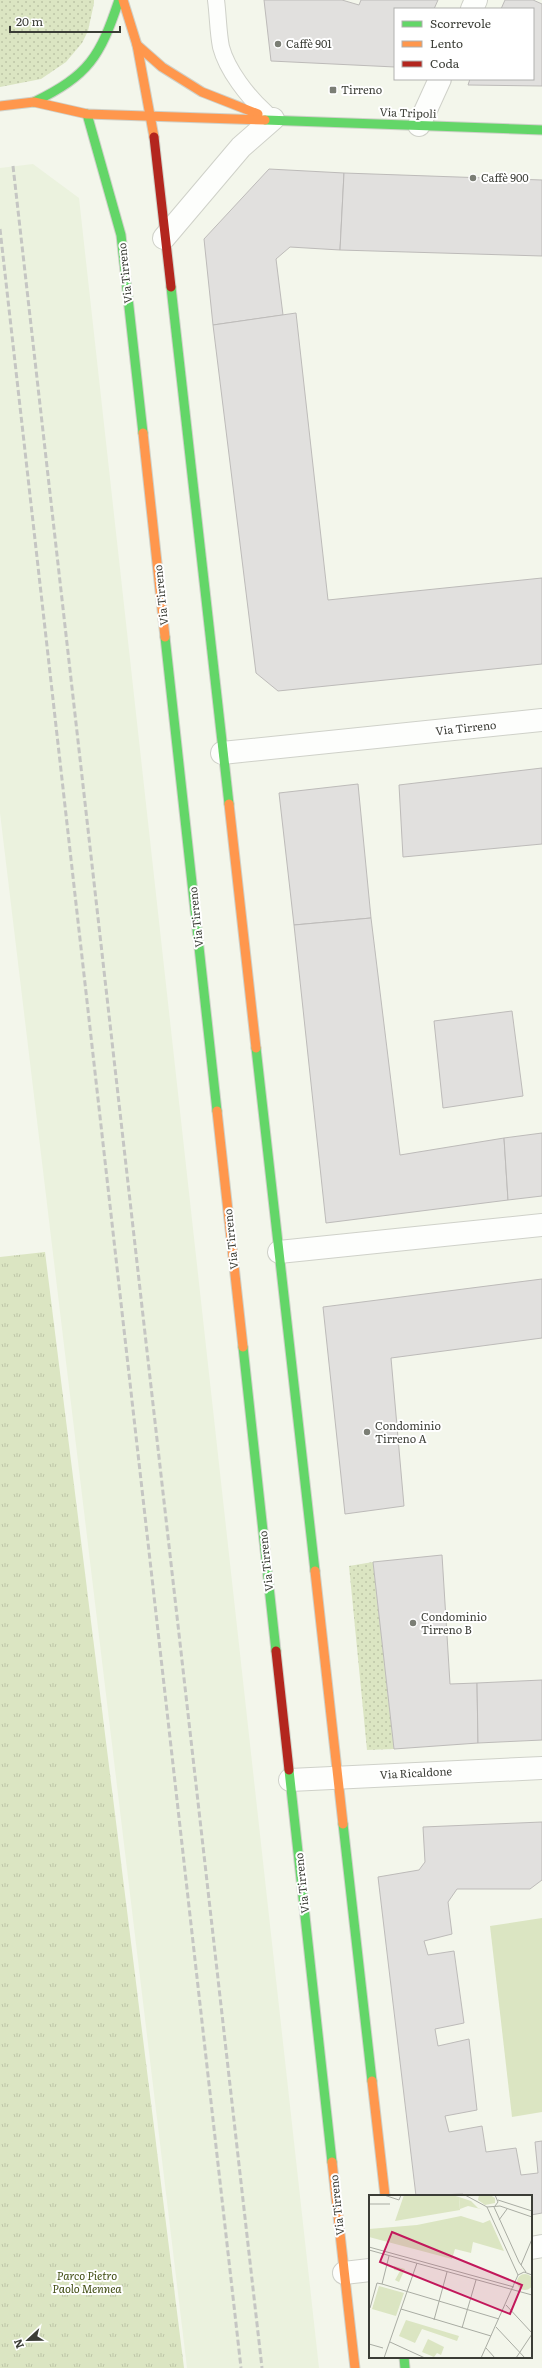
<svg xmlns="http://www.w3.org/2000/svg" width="542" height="2368" font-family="Literata,serif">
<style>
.built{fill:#ebf2de}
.grass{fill:#dbe5c2}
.park{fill:url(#park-tufts)}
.garden{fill:url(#garden-dots)}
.building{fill:#e1e0de;stroke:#bdbbb9}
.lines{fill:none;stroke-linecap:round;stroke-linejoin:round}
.lane-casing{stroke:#cfd1c9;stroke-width:18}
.street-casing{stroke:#cfd1c9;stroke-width:24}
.fast-casing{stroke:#cfd1c9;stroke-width:11}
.slow-casing{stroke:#cfd1c9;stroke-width:11}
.jam-casing{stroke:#cfd1c9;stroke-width:11}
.lane{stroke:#fdfefc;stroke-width:16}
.street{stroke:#fdfefc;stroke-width:22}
.fast{stroke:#63d668;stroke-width:9}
.slow{stroke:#ff974d;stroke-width:9}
.jam{stroke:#b3261e;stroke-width:9}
.rail{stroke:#c5c6c3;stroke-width:3;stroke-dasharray:6 3;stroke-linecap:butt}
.poi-dot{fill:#7b7e75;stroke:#fff;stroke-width:1.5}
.labels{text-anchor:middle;stroke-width:4;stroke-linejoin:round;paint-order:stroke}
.poi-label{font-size:11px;fill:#3b3d36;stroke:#fff;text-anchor:start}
.street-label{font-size:11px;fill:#3b3d36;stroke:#fff}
.park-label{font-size:11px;font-style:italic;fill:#414e14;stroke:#fff}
.inset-road{fill:none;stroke:#a9aca3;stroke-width:1}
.view{fill:#c2185b;fill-opacity:0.15;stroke:#c2185b;stroke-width:2}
.inset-edge{fill:none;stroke:#3b3d36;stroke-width:2}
</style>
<defs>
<pattern id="park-tufts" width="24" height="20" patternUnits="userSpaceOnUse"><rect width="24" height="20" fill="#dbe5c2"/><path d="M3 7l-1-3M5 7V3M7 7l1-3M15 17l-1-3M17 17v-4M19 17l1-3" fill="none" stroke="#bdc5a7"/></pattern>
<pattern id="garden-dots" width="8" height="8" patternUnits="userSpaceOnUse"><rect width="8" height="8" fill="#dbe5c2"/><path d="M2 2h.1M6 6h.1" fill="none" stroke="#bdc5a7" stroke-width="1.8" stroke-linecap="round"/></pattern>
</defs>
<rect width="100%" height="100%" fill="#f3f6eb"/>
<polygon class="built" points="33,164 79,198 319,2368 187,2368 0,813 0,168"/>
<polygon class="grass" points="542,1918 542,2112 512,2117 490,1926"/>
<polygon class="park" points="45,1252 184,2368 0,2368 0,1257"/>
<g class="garden">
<polygon points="0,0 94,0 94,3 88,31 82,43 66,62 41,79 0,87"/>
<polygon points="373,1562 394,1749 367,1750 349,1566"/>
</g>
<g class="building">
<polygon points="264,0 342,0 359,5 361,0 438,0 434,9 395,9 395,67 271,61"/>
<polygon points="505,0 533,0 542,4 542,86 468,85 470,79 533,79 533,9 501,9"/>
<polygon points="269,169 344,173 340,250 290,247 276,259 283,315 213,325 204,239"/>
<polygon points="344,173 542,180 542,256 340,250"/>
<polygon points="296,313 328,600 542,578 542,664 278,691 256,673 213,325"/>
<polygon points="542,768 542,844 403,857 399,785"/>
<polygon points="358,784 371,918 294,925 279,793"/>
<polygon points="371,918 400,1155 504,1138 508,1200 326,1223 294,925"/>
<polygon points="512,1011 523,1096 443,1108 434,1021"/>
<polygon points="542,1133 542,1196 508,1200 504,1138"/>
<polygon points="542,1279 542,1338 391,1358 404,1506 345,1514 323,1307"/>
<polygon points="442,1555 450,1684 477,1683 478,1743 394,1749 373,1562"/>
<polygon points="542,1680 542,1740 478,1743 477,1683"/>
<polygon points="542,1822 542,1880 530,1889 457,1889 448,1902 452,1934 424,1941 428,1955 454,1951 464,2023 435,2029 438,2046 469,2039 477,2110 445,2116 449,2132 482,2126 486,2152 516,2148 521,2175 538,2173 535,2142 542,2141 542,2213 531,2215 531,2196 463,2196 463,2194 416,2196 378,1877 419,1870 425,1862 423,1827"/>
</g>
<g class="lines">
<g class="lane-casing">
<path id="lane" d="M 216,0 C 218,15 218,32 221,47 C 227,70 248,97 266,113"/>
</g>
<g class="street-casing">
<g id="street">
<polyline points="472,9 476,0"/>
<polyline points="419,125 440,79"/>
<polyline points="164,238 241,147 273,119"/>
<polyline points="222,753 542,720"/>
<polyline points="279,1252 542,1225"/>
<polyline points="290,1780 542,1768"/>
<polyline points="531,2248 542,2246"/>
<polyline points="344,2273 370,2270"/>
</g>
</g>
<g class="fast-casing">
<g id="fast">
<path d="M 34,102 C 89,75 100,57 119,0"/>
<polyline points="87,114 121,235 143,433"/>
<polyline points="265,120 542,130"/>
<polyline points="171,287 229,804"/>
<polyline points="165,637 217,1111"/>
<polyline points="256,1048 315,1571"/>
<polyline points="243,1347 276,1651"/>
<polyline points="289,1770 332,2162"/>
<polyline points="343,1824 372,2081"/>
<polyline points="404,2357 405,2368"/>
</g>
</g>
<g class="slow-casing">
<g id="slow">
<polyline points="123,0 137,45 154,137"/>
<polyline points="137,45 162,67 202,92 258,114"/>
<polyline points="0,106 34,102 87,114 265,120"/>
<polyline points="143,433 165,637"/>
<polyline points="229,804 256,1048"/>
<polyline points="217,1111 243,1347"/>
<polyline points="315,1571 343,1824"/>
<polyline points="372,2081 385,2196"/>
<polyline points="332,2162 355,2368"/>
</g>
</g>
<g class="jam-casing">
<g id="jam">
<polyline points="154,137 171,287"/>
<polyline points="276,1651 289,1770"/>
</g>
</g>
<use href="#lane" class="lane"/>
<use href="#street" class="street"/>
<use href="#fast" class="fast"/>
<use href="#slow" class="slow"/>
<use href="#jam" class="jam"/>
<g class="rail">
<polyline points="13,166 262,2368"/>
<polyline points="0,229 241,2368"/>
</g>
</g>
<g class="poi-dot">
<circle cx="278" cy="44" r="4"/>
<rect x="329" y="86" width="8" height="8" rx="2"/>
<circle cx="473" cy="178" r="4"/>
<circle cx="367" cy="1432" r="4"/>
<circle cx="413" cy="1623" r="4"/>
</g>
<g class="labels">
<g class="poi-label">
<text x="286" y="48">Caffè 901</text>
<text x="341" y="94">Tirreno</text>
<text x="481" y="182">Caffè 900</text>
<text x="375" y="1430">Condominio<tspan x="375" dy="13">Tirreno A</tspan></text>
<text x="421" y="1621">Condominio<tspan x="421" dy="13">Tirreno B</tspan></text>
</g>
<g class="street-label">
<text transform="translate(408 113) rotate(2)" y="4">Via Tripoli</text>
<text transform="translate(125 273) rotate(-96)" y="4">Via Tirreno</text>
<text transform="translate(161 595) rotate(-96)" y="4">Via Tirreno</text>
<text transform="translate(466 728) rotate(-6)" y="4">Via Tirreno</text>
<text transform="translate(196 917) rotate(-96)" y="4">Via Tirreno</text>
<text transform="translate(231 1239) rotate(-96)" y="4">Via Tirreno</text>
<text transform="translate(266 1561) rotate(-96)" y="4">Via Tirreno</text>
<text transform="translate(416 1773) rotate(-3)" y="4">Via Ricaldone</text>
<text transform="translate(302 1883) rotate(-96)" y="4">Via Tirreno</text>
<text transform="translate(337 2205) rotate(-96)" y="4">Via Tirreno</text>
</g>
<g class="park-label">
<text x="87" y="2280">Parco Pietro<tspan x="87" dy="13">Paolo Mennea</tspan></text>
</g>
</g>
<g transform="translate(369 2195)">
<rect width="163" height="163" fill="#f3f6eb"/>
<path d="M 35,0 L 83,0 L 90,2 L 91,15 L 26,26 ZM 110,0 L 121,0 L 126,3 L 126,8 L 116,10 L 109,5 ZM 25,71 L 36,74 L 30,87 L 26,85 L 31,76 L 25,75 Z" fill="#dbe5c2"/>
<path d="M 90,2 L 102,6 L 109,13 L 116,15 L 99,11 L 91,14 ZM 92,21 L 114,28 L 121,25 L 135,56 L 104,47 L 102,58 L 86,54 L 83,64 L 0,42 L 0,34 L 48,30 ZM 10,91 L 35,98 L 27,121 L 3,114 ZM 59,144 L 75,152 L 72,160 L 68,158 L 65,162 L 53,157 Z" fill="#dbe5c2"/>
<path d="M148 87a8 8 0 1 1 16 0a8 8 0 1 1-16 0ZM 37,125 L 90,141 L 88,146 L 53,134 L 46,148 L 30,141 Z" fill="#dbe5c2"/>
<path class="inset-road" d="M 15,0 L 30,5 L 32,0M 96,0 L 118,12 L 131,11 L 163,22M 129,5 L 163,16M 0,9 L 21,9M 126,11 L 129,7 L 126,0M 118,12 L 149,80M 125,12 L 150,67 L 157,77M 130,25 L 138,14M 0,52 L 145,92M 0,55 L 163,100M 152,70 L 163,44M 13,89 L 130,124M 137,110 L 163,138M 1,113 L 8,88 L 13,89 L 20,61M 32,114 L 122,141M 65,125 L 78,77M 127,132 L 156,163M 93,133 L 107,85M 21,147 L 56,163M 0,149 L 14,153M 117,153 L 126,163M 15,163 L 48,68M 112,163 L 149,80 L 155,77 L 163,80M 147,163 L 163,139"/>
<path class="view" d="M 23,37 L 153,90 L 141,119 L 11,67 Z"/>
<rect width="163" height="163" class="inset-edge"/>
</g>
<rect x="394" y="8" width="140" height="72" fill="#ffffff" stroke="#b1b1af"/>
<rect x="402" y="21" width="20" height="6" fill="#63d668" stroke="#b1b1af"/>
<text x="430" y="28" font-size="12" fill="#3b3d36">Scorrevole</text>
<rect x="402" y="41" width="20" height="6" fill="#ff974d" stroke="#b1b1af"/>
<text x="430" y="48" font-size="12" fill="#3b3d36">Lento</text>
<rect x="402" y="61" width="20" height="6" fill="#b3261e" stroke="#b1b1af"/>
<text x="430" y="68" font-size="12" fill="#3b3d36">Coda</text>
<g transform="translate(28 2340) rotate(248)" stroke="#ffffff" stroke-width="3" paint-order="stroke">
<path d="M0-3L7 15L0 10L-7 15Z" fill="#3b3d36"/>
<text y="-6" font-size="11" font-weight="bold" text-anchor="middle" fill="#3b3d36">N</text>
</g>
<path d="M10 26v6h110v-6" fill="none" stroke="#3b3d36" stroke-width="2"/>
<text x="16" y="26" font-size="12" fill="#3b3d36" stroke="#ffffff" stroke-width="3" paint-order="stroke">20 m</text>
</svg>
